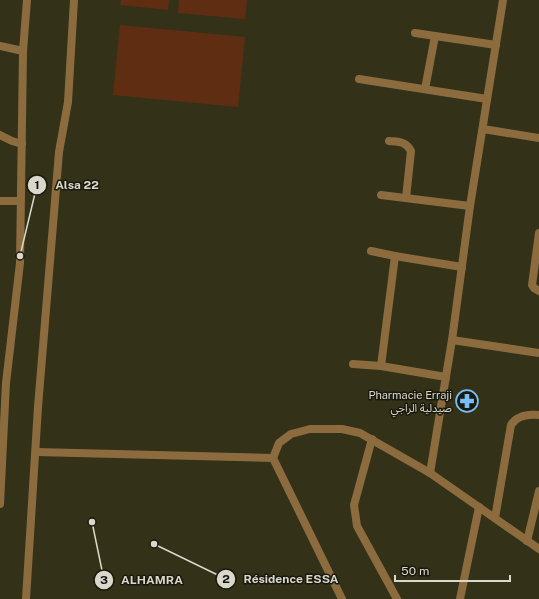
<svg xmlns="http://www.w3.org/2000/svg" width="539" height="599" font-family="'Public Sans','Noto Sans Arabic',sans-serif">
<style>
.green{fill:#5f2e12}
.lines{fill:none;stroke-linecap:round;stroke-linejoin:round}
.minor{stroke:#8c6c3e;stroke-width:8}
.tertiary{stroke:#8c6c3e;stroke-width:8}
.labels{text-anchor:middle;stroke-width:3;stroke-linejoin:round;paint-order:stroke}
.poi-label{font-size:11px;fill:#dad8ca;stroke:#1a190e;text-anchor:end}
.leader{fill:none;stroke:#dad8ca;stroke-width:1.5}
.callout-dot{fill:#dad8ca;stroke:#1a190e;stroke-width:1.5}
.mark-label{font-size:12px;text-anchor:middle;font-weight:bold;fill:#111}
.callout-label{font-size:12px;text-anchor:middle;font-weight:bold;fill:#dad8ca;stroke:#1a190e;stroke-width:3;stroke-linejoin:round;paint-order:stroke}
</style>
<rect width="100%" height="100%" fill="#343119"/>
<g class="green">
<polygon points="121,0 169,0 168,10 120,5"/>
<polygon points="179,0 247,0 245,19 178,13"/>
<polygon points="120,25 245,37 238,107 113,95"/>
</g>
<g class="lines">
<g class="minor">
<polyline points="415,33 496,45"/>
<polyline points="0,46 23,51"/>
<polyline points="359,79 487,99"/>
<polyline points="425,89 435,36"/>
<polyline points="483,129 539,138"/>
<polyline points="0,135 12,141 22,144"/>
<path d="M 389,141 C 398,142 406,141 411,151 L 406,198"/>
<polyline points="381,195 470,206"/>
<polyline points="0,201 20,201"/>
<polyline points="539,233 532,285 534,288 539,291"/>
<polyline points="371,251 395,256 462,267"/>
<polyline points="452,340 539,353"/>
<polyline points="353,364 381,366 446,377"/>
<polyline points="381,366 395,256"/>
<polyline points="372,439 354,505 357,526 397,599"/>
<polyline points="36,452 273,458 342,599"/>
<polyline points="273,458 279,443 291,434 310,429 342,429 360,433 430,473 539,549"/>
<polyline points="430,473 452,340 470,206 503,0"/>
<polyline points="536,504 539,491"/>
<path d="M 495,518 L 511,425 C 517,415 528,414 539,415"/>
<polyline points="527,541 536,504 539,504"/>
<polyline points="460,599 479,507"/>
</g>
<g class="tertiary">
<polyline points="0,504 6,383 20,263 23,51 27,0"/>
<polyline points="26,599 38,407 59,152 68,102 74,0"/>
</g>
</g>
<defs>
<g id="pharmacy-ring" transform="scale(1.15)"><circle r="9.5" fill="#1a190e" stroke="#77c0f7" stroke-width="1.5"/><path d="M-2-6h4v4h4v4h-4v4h-4v-4h-4v-4h4Z" fill="#77c0f7"/></g>
</defs>
<g fill-rule="evenodd">
<use href="#pharmacy-ring" x="467" y="401"/>
</g>
<g class="labels">
<g class="poi-label">
<text x="452" y="399">Pharmacie Erraji<tspan x="452" dy="13">صيدلية الراجي</tspan></text>
</g>
</g>
<path class="leader" d="M20 256L37 185M154 544L226 579M92 522L104 580"/>
<g class="callout-dot">
<circle cx="20" cy="256" r="4"/>
<circle cx="154" cy="544" r="4"/>
<circle cx="92" cy="522" r="4"/>
<circle cx="37" cy="185" r="10"/>
<circle cx="226" cy="579" r="10"/>
<circle cx="104" cy="580" r="10"/>
</g>
<g class="mark-label">
<text x="37" y="189">1</text>
<text x="226" y="583">2</text>
<text x="104" y="584">3</text>
</g>
<g class="callout-label">
<text x="77" y="189">Alsa 22</text>
<text x="291" y="583">Résidence ESSA</text>
<text x="152" y="584">ALHAMRA</text>
</g>
<path d="M395 575v6h115v-6" fill="none" stroke="#dad8ca" stroke-width="2"/>
<text x="401" y="575" font-size="12" fill="#dad8ca" stroke="#1a190e" stroke-width="3" paint-order="stroke">50 m</text>
</svg>
